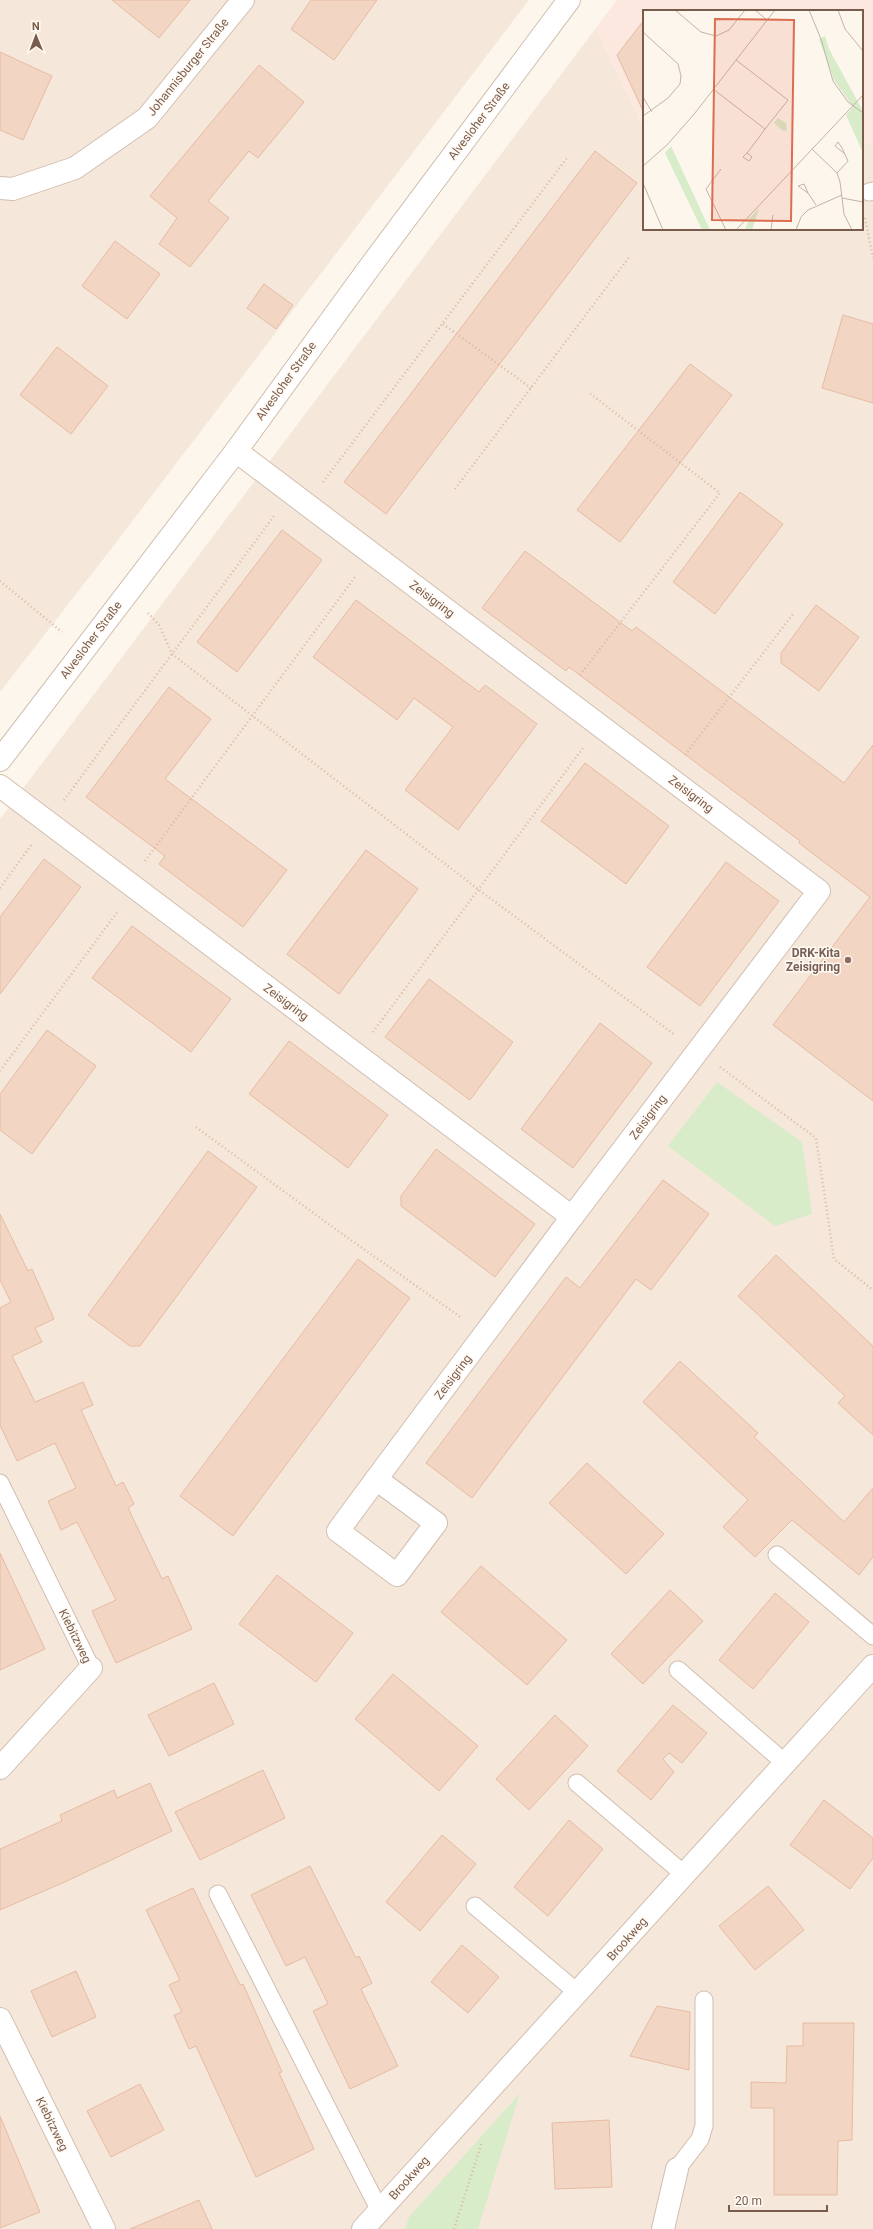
<svg xmlns="http://www.w3.org/2000/svg" width="873" height="2229" font-family="Roboto,sans-serif">
<style>
.residential{fill:#f5e8da}
.commercial{fill:#fde8e0}
.green{fill:#d8ecc9}
.building{fill:#f3d5c3;stroke:#e6bba3}
.lines{fill:none;stroke-linecap:round;stroke-linejoin:round}
.service-casing{stroke:#d1beb0;stroke-width:19}
.minor-casing{stroke:#d1beb0;stroke-width:24}
.tertiary-casing{stroke:#d1beb0;stroke-width:24}
.path{stroke:#d9b8a5;stroke-width:2.5;stroke-dasharray:1 3;stroke-linecap:butt}
.service{stroke:#fff;stroke-width:17}
.minor{stroke:#fff;stroke-width:22}
.tertiary{stroke:#fff;stroke-width:22}
.education-dot{fill:#8d6e63;stroke:#fffaf3;stroke-width:1.5}
.labels{text-anchor:middle;stroke-width:3;stroke-linejoin:round;paint-order:stroke}
.street-label{font-size:12px;fill:#7a5c4d;stroke:#fffaf3}
.education-label{font-size:12px;font-weight:bold;fill:#785e54;stroke:#fffaf3;text-anchor:end}
.inset-road{fill:none;stroke:#c5b3a7;stroke-width:1}
.view{fill:#dc6d51;fill-opacity:0.15;stroke:#dc6d51;stroke-width:2}
.inset-edge{fill:none;stroke:#7a5c4d;stroke-width:2}
</style>
<rect width="100%" height="100%" fill="#fdf6ec"/>
<g class="residential">
<polygon points="0,0 529,0 118,540 0,692"/>
<polygon points="596,28 644,129 644,229 862,229 862,145 873,143 873,2229 0,2229 0,819"/>
</g>
<polygon class="commercial" points="617,0 873,0 873,143 862,145 862,11 644,11 644,129 596,28"/>
<g class="green">
<polygon points="717,1082 802,1142 812,1214 775,1226 668,1146"/>
<polygon points="520,2093 478,2229 405,2229 409,2217"/>
</g>
<g class="building">
<polygon points="112,0 190,0 159,38"/>
<polygon points="311,0 377,0 334,60 291,29"/>
<polygon points="644,20 644,113 617,55"/>
<polygon points="0,52 52,76 23,140 0,130"/>
<polygon points="259,65 304,102 258,158 249,151 208,201 229,218 190,267 159,244 177,218 150,196"/>
<polygon points="595,151 637,183 386,514 344,482"/>
<polygon points="115,241 160,274 127,319 82,286"/>
<polygon points="264,284 293,305 276,329 247,308"/>
<polygon points="843,315 873,324 873,403 822,388"/>
<polygon points="57,347 108,386 71,434 20,395"/>
<polygon points="690,364 732,395 620,542 577,510"/>
<polygon points="740,492 783,524 715,614 673,582"/>
<polygon points="282,530 322,560 237,672 197,642"/>
<polygon points="525,551 632,631 636,627 844,783 873,745 873,1101 773,1025 870,897 799,843 800,841 569,667 566,671 482,608"/>
<polygon points="356,600 479,692 485,685 537,724 458,830 405,790 453,727 414,698 397,720 313,657"/>
<polygon points="816,605 859,637 819,691 781,663 781,653"/>
<polygon points="169,687 211,719 165,779 287,870 243,927 159,864 165,856 86,797"/>
<polygon points="585,763 669,826 626,884 541,821"/>
<polygon points="366,850 418,889 339,994 287,954"/>
<polygon points="44,859 81,887 0,994 0,917"/>
<polygon points="726,862 779,901 700,1006 647,967"/>
<polygon points="132,926 231,999 191,1052 92,978"/>
<polygon points="429,979 513,1042 470,1100 385,1037"/>
<polygon points="600,1023 652,1063 573,1168 521,1129"/>
<polygon points="47,1030 96,1066 32,1154 0,1130 0,1094"/>
<polygon points="289,1041 388,1115 348,1168 249,1094"/>
<polygon points="436,1149 535,1224 495,1277 401,1206 401,1196"/>
<polygon points="208,1151 257,1187 140,1346 130,1346 88,1315"/>
<polygon points="663,1180 709,1214 651,1290 636,1279 472,1498 426,1463 566,1277 580,1288"/>
<polygon points="0,1214 28,1271 32,1269 54,1319 35,1328 42,1342 12,1356 35,1402 83,1382 93,1405 81,1410 116,1486 123,1482 134,1504 128,1508 162,1579 168,1576 192,1629 116,1663 92,1611 116,1600 77,1522 61,1530 48,1501 76,1488 55,1443 17,1461 0,1425 0,1308 11,1302 0,1280"/>
<polygon points="776,1255 873,1346 873,1435 838,1403 845,1396 738,1296"/>
<polygon points="358,1259 410,1298 233,1536 180,1496"/>
<polygon points="680,1361 758,1433 754,1437 844,1522 873,1488 873,1557 859,1575 792,1520 755,1557 723,1527 748,1500 643,1402"/>
<polygon points="587,1463 664,1534 626,1574 549,1503"/>
<polygon points="0,1553 45,1649 0,1670"/>
<polygon points="481,1566 567,1640 527,1685 441,1612"/>
<polygon points="277,1575 353,1633 316,1682 239,1624"/>
<polygon points="670,1590 703,1621 643,1684 611,1654"/>
<polygon points="775,1593 809,1622 753,1689 719,1660"/>
<polygon points="393,1674 478,1746 439,1791 355,1719"/>
<polygon points="214,1683 234,1724 169,1756 148,1715"/>
<polygon points="673,1705 707,1733 682,1763 669,1753 663,1759 674,1772 651,1800 617,1771"/>
<polygon points="555,1715 588,1746 529,1810 496,1779"/>
<polygon points="263,1770 285,1818 200,1860 175,1812"/>
<polygon points="150,1783 172,1831 67,1881 0,1910 0,1849 62,1821 60,1815 114,1790 117,1798"/>
<polygon points="824,1800 873,1838 873,1858 850,1889 790,1845"/>
<polygon points="569,1820 603,1849 548,1916 514,1887"/>
<polygon points="442,1835 476,1864 420,1931 386,1902"/>
<polygon points="310,1866 356,1958 359,1956 372,1983 361,1989 398,2066 350,2089 313,2011 328,2004 305,1957 286,1966 251,1895"/>
<polygon points="768,1886 804,1930 755,1970 719,1926"/>
<polygon points="193,1888 240,1985 243,1984 282,2072 279,2073 314,2149 256,2177 196,2046 189,2049 174,2015 182,2012 169,1985 180,1980 146,1910"/>
<polygon points="462,1945 499,1977 468,2013 431,1982"/>
<polygon points="76,1971 96,2017 52,2037 31,1991"/>
<polygon points="657,2006 690,2012 689,2070 630,2056"/>
<polygon points="803,2023 854,2023 852,2140 838,2141 837,2195 774,2195 774,2108 751,2108 751,2082 786,2083 787,2046 803,2046"/>
<polygon points="140,2084 164,2130 111,2157 87,2111"/>
<polygon points="0,2116 40,2212 0,2228"/>
<polygon points="609,2120 612,2187 555,2189 552,2123"/>
<polygon points="199,2200 212,2229 130,2229"/>
</g>
<g class="lines">
<g class="service-casing">
<g id="service">
<polyline points="869,192 873,191"/>
<polyline points="0,1483 91,1668"/>
<polyline points="777,1555 873,1636"/>
<polyline points="678,1670 785,1763"/>
<polyline points="577,1783 685,1875"/>
<polyline points="218,1894 380,2211"/>
<polyline points="475,1906 578,1993"/>
<polyline points="677,2169 700,2139 704,2126 704,2000"/>
</g>
</g>
<g class="minor-casing">
<g id="minor">
<polyline points="0,188 13,189 75,168 147,118 243,0"/>
<polyline points="0,786 572,1217 819,891 236,451"/>
<path d="M 376,1479 L 436,1523 L 397,1575 L 338,1531 C 415,1426 494,1322 572,1217"/>
<polyline points="0,1768 91,1668"/>
<polyline points="0,2019 104,2229"/>
<polyline points="363,2229 873,1666"/>
<polyline points="663,2229 677,2169"/>
</g>
</g>
<g class="tertiary-casing">
<polyline id="tertiary" points="0,760 236,451 369,268 569,0"/>
</g>
<g class="path">
<polyline points="865,218 873,258"/>
<polyline points="443,324 531,388"/>
<polyline points="323,482 567,158"/>
<polyline points="455,489 630,256"/>
<polyline points="0,581 62,632"/>
<polyline points="148,613 159,625 172,654 479,890 675,1035"/>
<polyline points="580,675 720,493 588,392"/>
<polyline points="685,755 793,614"/>
<polyline points="64,800 274,516"/>
<polyline points="145,861 355,577"/>
<polyline points="0,888 32,844"/>
<polyline points="373,1032 583,748"/>
<polyline points="720,1067 816,1138 834,1259 873,1290"/>
<polyline points="0,1071 118,911"/>
<polyline points="196,1127 338,1231 462,1318"/>
<polyline points="454,2229 482,2142"/>
</g>
<use href="#service" class="service"/>
<use href="#minor" class="minor"/>
<use href="#tertiary" class="tertiary"/>
</g>
<circle class="education-dot" cx="848" cy="960" r="4"/>
<g class="labels">
<g class="street-label">
<text transform="translate(188 67) rotate(-51)" y="4">Johannisburger Straße</text>
<text transform="translate(479 121) rotate(-53)" y="4">Alvesloher Straße</text>
<text transform="translate(286 381) rotate(-54)" y="4">Alvesloher Straße</text>
<text transform="translate(432 599) rotate(37)" y="4">Zeisigring</text>
<text transform="translate(91 640) rotate(-53)" y="4">Alvesloher Straße</text>
<text transform="translate(691 794) rotate(37)" y="4">Zeisigring</text>
<text transform="translate(286 1002) rotate(37)" y="4">Zeisigring</text>
<text transform="translate(648 1117) rotate(-53)" y="4">Zeisigring</text>
<text transform="translate(453 1377) rotate(-53)" y="4">Zeisigring</text>
<text transform="translate(75 1636) rotate(64)" y="4">Kiebitzweg</text>
<text transform="translate(627 1939) rotate(-48)" y="4">Brookweg</text>
<text transform="translate(52 2124) rotate(64)" y="4">Kiebitzweg</text>
<text transform="translate(409 2178) rotate(-48)" y="4">Brookweg</text>
</g>
<g class="education-label">
<text x="840" y="957">DRK-Kita<tspan x="840" dy="14">Zeisigring</tspan></text>
</g>
</g>
<g transform="translate(643 10)">
<rect width="220" height="220" fill="#fdf6ec"/>
<path d="M 182,26 L 186,39 L 220,101 L 220,143 L 203,105 L 210,97 L 191,70 L 176,29 ZM 135,108 L 143,113 L 144,120 L 140,121 L 131,113 ZM 28,136 L 67,220 L 59,220 L 22,143 ZM 116,198 L 109,220 L 102,220 L 106,209 Z" fill="#d8ecc9"/>
<path class="inset-road" d="M 32,0 L 58,22 L 73,26 L 86,20 L 102,0M 112,0 L 124,10M 166,0 L 178,29 L 190,71 L 205,92 L 220,103M 195,0 L 202,19 L 220,41M 0,22 L 35,54 L 38,66 L 37,74 L 25,88 L 0,106M 70,79 L 122,119 L 145,90 L 93,50M 0,87 L 9,102M 169,139 L 194,163 L 197,172 L 201,204 L 209,220M 104,143 L 109,147 L 106,151 L 100,147 L 104,143 L 114,130 L 122,119M 0,156 L 24,135 L 52,103 L 132,0M 78,159 L 63,179 L 83,220M 194,163 L 205,151 L 199,138 L 195,132 L 192,136 L 202,144M 0,173 L 20,220M 165,183 L 161,174 L 155,176 L 165,183 L 173,195M 199,188 L 220,192M 93,220 L 220,85M 128,220 L 130,205M 153,220 L 158,207 L 165,200 L 199,185"/>
<path class="view" d="M 72,9 L 151,10 L 148,211 L 69,210 Z"/>
<rect width="220" height="220" class="inset-edge"/>
</g>
<g transform="translate(36 36) rotate(359)" stroke="#fffaf3" stroke-width="3" paint-order="stroke">
<path d="M0-3L7 15L0 10L-7 15Z" fill="#7a5c4d"/>
<text y="-6" font-size="11" font-weight="bold" text-anchor="middle" fill="#7a5c4d">N</text>
</g>
<path d="M729 2205v6h98v-6" fill="none" stroke="#7a5c4d" stroke-width="2"/>
<text x="735" y="2205" font-size="12" fill="#7a5c4d" stroke="#fffaf3" stroke-width="3" paint-order="stroke">20 m</text>
</svg>
